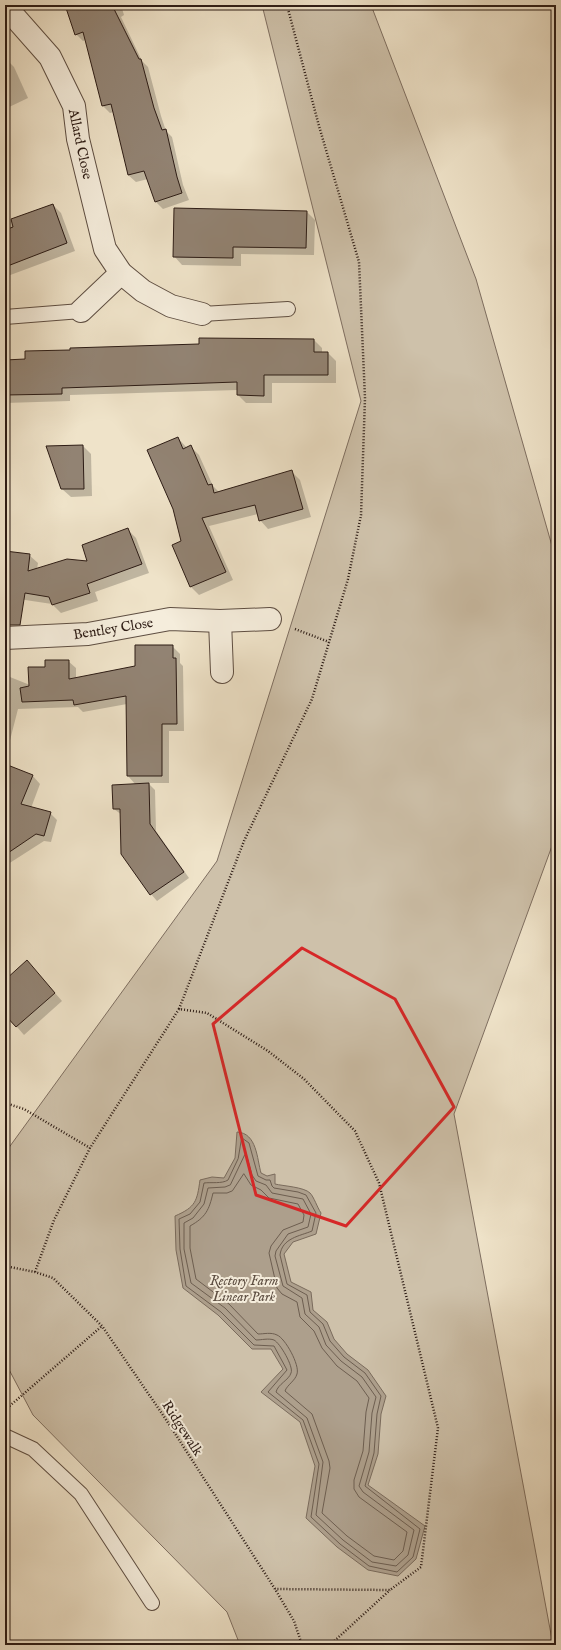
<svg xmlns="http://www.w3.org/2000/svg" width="561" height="1650" font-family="'IM FELL English',serif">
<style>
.green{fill:#cec1aa;stroke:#7e6e60}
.water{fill:#ad9f8c;stroke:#7a6b5c}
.shadow{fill:#0003}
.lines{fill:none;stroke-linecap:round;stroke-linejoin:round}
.shore{stroke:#6d5e50;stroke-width:1}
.building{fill:#928373;stroke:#2d1c15}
.lane-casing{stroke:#5e4e42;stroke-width:16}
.street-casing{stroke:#5e4e42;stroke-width:24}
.path{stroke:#2d1c15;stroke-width:2.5;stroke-dasharray:1 2;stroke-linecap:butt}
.lane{stroke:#f5eddc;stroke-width:14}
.street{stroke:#f5eddc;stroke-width:22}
.marked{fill:none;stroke:#d62828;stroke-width:3;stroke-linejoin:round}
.labels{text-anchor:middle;stroke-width:4;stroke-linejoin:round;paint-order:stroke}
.street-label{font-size:14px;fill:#2d1c15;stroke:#f5eddc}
.park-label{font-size:14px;font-style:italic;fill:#5d4e42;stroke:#f5eddc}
</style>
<rect width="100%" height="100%" fill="#efe3c9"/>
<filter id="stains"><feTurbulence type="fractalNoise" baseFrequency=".005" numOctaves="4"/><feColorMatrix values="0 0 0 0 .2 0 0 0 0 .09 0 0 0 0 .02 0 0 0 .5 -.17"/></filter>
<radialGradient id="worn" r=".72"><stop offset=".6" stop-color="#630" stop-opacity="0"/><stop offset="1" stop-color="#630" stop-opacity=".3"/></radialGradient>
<polygon class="green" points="262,5 371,5 476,279 556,560 556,835 454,1114 553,1645 240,1645 227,1612 33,1415 5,1362 5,1153 217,861 361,401"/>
<path class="water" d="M 237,1132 C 257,1133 257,1159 261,1173 L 267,1176 L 275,1174 L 275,1184 C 283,1186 304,1187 310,1193 C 314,1197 317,1207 321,1213 L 316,1234 L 293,1242 L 284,1254 L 291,1282 L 311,1292 L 313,1310 L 327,1322 L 334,1339 L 347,1354 L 368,1370 L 386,1396 L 381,1414 L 378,1454 L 368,1485 L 425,1526 L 416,1559 L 398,1576 L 368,1570 L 337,1547 L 306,1518 L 315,1466 L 300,1422 L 261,1392 L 283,1369 L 271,1349 L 252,1349 L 218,1315 L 183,1288 L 176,1250 L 175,1216 C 196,1207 197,1201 200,1180 L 212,1177 L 224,1178 L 235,1158 Z"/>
<g class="shadow">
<polygon points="66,5 121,5 124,15 121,17 142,61 148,67 161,116 166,131 172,137 183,185 189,200 163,209 156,202 148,179 136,182 128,175 114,112 110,113 103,106 86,40 83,41 76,34"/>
<polygon points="6,59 14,67 28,98 5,109"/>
<polygon points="53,205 61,213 75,251 5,277 5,222"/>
<polygon points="307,212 315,220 314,255 241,254 241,266 182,265 174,256"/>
<polygon points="314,340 322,348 322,353 328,353 336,361 336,383 272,383 272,403 246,403 238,395 238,390 70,395 70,401 5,403 5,361"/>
<polygon points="178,438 187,448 191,447 199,455 213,486 219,492 292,472 300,480 311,517 268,529 260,520 258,514 209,526 233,580 199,595 191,587 182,542"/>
<polygon points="83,446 91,454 92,496 71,497 62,489"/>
<polygon points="128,530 136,538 149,573 95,592 98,601 61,613 52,604 5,597 5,552 29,555 38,563 37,569 89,563"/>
<polygon points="172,646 180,654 180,663 183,666 184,731 169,731 169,783 148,783 155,790 156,831 189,878 157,901 151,894 122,854 122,815 114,809 136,785 128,776 127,704 83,712 78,707 18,709 7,752 5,752 5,675 30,685 46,668 68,661 76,668 76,678 136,667"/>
<polygon points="5,765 32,775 40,784 31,808 50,813 57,820 51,842 44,841 5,866"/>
<polygon points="35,970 62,1001 24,1035 5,1013 5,981"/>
</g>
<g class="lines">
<g class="shore">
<path d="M 242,1138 L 249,1143 L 258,1176 L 266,1180 L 270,1180 L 272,1186 L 274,1188 L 298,1192 L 306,1195 L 316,1213 L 312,1231 C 300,1236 282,1238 280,1255 L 287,1284 L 307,1295 L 310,1312 L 323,1324 L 330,1341 L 344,1357 L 365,1373 L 381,1396 L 377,1414 L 374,1453 L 365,1486 L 420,1529 L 413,1557 L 397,1572 L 369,1566 L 340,1544 L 311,1517 L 319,1464 L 303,1420 L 268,1392 L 287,1370 L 274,1346 L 254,1345 L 221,1312 L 186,1286 L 180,1249 L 179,1219 L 190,1214 L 200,1202 L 204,1183 C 211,1182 222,1184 228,1180 L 238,1159 Z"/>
<path d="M 245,1155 L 247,1157 L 252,1175 L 256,1181 L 266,1185 L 272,1193 L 303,1199 L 311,1214 L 308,1227 L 288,1234 L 276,1251 L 275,1256 L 283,1286 L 302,1298 L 305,1314 L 319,1327 L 326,1345 L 341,1361 L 362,1377 L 376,1397 L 372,1413 L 369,1452 L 359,1486 L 363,1492 L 414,1530 L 408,1555 L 396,1566 L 372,1562 L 343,1540 L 316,1515 L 323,1462 L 307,1418 L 276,1392 C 278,1384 289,1380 291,1373 C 294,1367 280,1343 274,1340 C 269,1338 261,1340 256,1340 L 225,1308 L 191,1283 L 184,1249 L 184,1223 L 193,1218 L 204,1204 L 208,1188 L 225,1187 L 230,1185 Z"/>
<path d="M 244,1174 L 251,1185 L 261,1190 L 269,1198 L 298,1204 L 304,1215 L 303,1222 L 283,1230 L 271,1246 L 269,1253 L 277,1288 L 282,1294 L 297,1302 L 300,1317 L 314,1331 L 322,1348 L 337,1366 L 357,1381 L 369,1398 L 366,1412 L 363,1451 L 354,1480 L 354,1489 L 359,1497 L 407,1532 L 403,1551 L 394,1560 L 374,1556 L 347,1536 L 322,1513 L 330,1468 L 329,1461 L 312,1414 L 285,1391 C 287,1385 295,1381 297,1374 C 300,1365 285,1338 277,1335 C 271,1332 264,1334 258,1334 L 229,1304 L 196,1279 L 190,1248 L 190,1226 C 206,1217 209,1210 213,1193 L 227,1193 L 232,1191 Z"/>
</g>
</g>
<g class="building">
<polygon points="65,5 112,5 139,59 141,59 154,108 162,130 166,129 177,177 182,193 155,202 144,171 128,175 111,104 102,106 83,32 75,35"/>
<polygon points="53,204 67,243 5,267 5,230 13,227 11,219"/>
<polygon points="174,208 307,211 306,248 233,247 233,258 173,257"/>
<polygon points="199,338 314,339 314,352 328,352 328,375 264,375 264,396 237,395 237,382 62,388 62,394 5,395 5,360 25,359 25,351 70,350 70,348 199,344"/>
<polygon points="178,437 183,449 191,445 208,485 212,484 214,493 292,470 303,509 259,521 255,505 202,518 226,572 190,587 172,545 181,541 173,509 147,450"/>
<polygon points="83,445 84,489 61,489 46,446"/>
<polygon points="128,528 142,564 87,584 90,593 52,605 49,597 25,593 20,625 5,625 5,551 30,554 28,571 67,559 87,561 82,545"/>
<polygon points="135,645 173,645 173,658 176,658 177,724 162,724 162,776 127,776 126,696 74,705 73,700 22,702 20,688 29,686 28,667 45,667 45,660 69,660 69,679 135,666"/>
<polygon points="5,764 33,775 21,804 51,812 44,836 36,834 5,855"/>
<polygon points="149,783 150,824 184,872 150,895 121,854 120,809 113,809 112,785"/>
<polygon points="27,960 55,993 16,1027 5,1015 5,980"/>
</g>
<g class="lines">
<g class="lane-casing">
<g id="lane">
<polyline points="202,314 288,309"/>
<polyline points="5,317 81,311"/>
<polyline points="5,1436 33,1449 81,1494 152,1603"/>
</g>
</g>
<g class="street-casing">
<g id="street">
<polyline points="5,6 50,57 74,106 78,139 105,249 121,273 143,291 171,306 202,314"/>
<polyline points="81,311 121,273"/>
<polyline points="220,621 222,672"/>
<polyline points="5,638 88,634 170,619 220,621 270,619"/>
</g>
</g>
<g class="path">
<polyline points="295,629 329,642"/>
<polyline points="179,1009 244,841 312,699 348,579 361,515 365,398 359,262 319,126 288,9 285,5"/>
<polyline points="5,1103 24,1109 90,1148"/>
<polyline points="5,1268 10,1267 35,1272 53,1278 102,1326 165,1418 275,1589 294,1621 302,1645"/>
<polyline points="35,1272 54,1220 90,1148 179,1009 207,1013 268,1051 304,1079 355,1131 379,1183 438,1428 421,1567 390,1590 275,1589"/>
<polyline points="5,1410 102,1326"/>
<polyline points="330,1645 390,1590"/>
</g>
<use href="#lane" class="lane"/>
<use href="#street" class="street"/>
</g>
<path class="marked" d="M 302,948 L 395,999 L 454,1107 L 346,1226 L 256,1195 L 213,1024 Z"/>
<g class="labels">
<g class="street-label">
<text transform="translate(81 144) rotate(78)" y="5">Allard Close</text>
<text transform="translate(113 628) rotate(-9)" y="5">Bentley Close</text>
<text transform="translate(183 1428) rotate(57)" y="5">Ridgewalk</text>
</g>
<g class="park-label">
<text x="244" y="1285">Rectory Farm<tspan x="244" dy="16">Linear Park</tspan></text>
</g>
</g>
<rect width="561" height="1650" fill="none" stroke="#efe3c9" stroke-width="20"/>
<rect x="6" y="6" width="549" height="1638" fill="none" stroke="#2d1c15" stroke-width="2"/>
<rect x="10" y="10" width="541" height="1630" fill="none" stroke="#2d1c15"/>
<rect width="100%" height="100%" filter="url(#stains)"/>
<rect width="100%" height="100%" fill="url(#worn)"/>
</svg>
